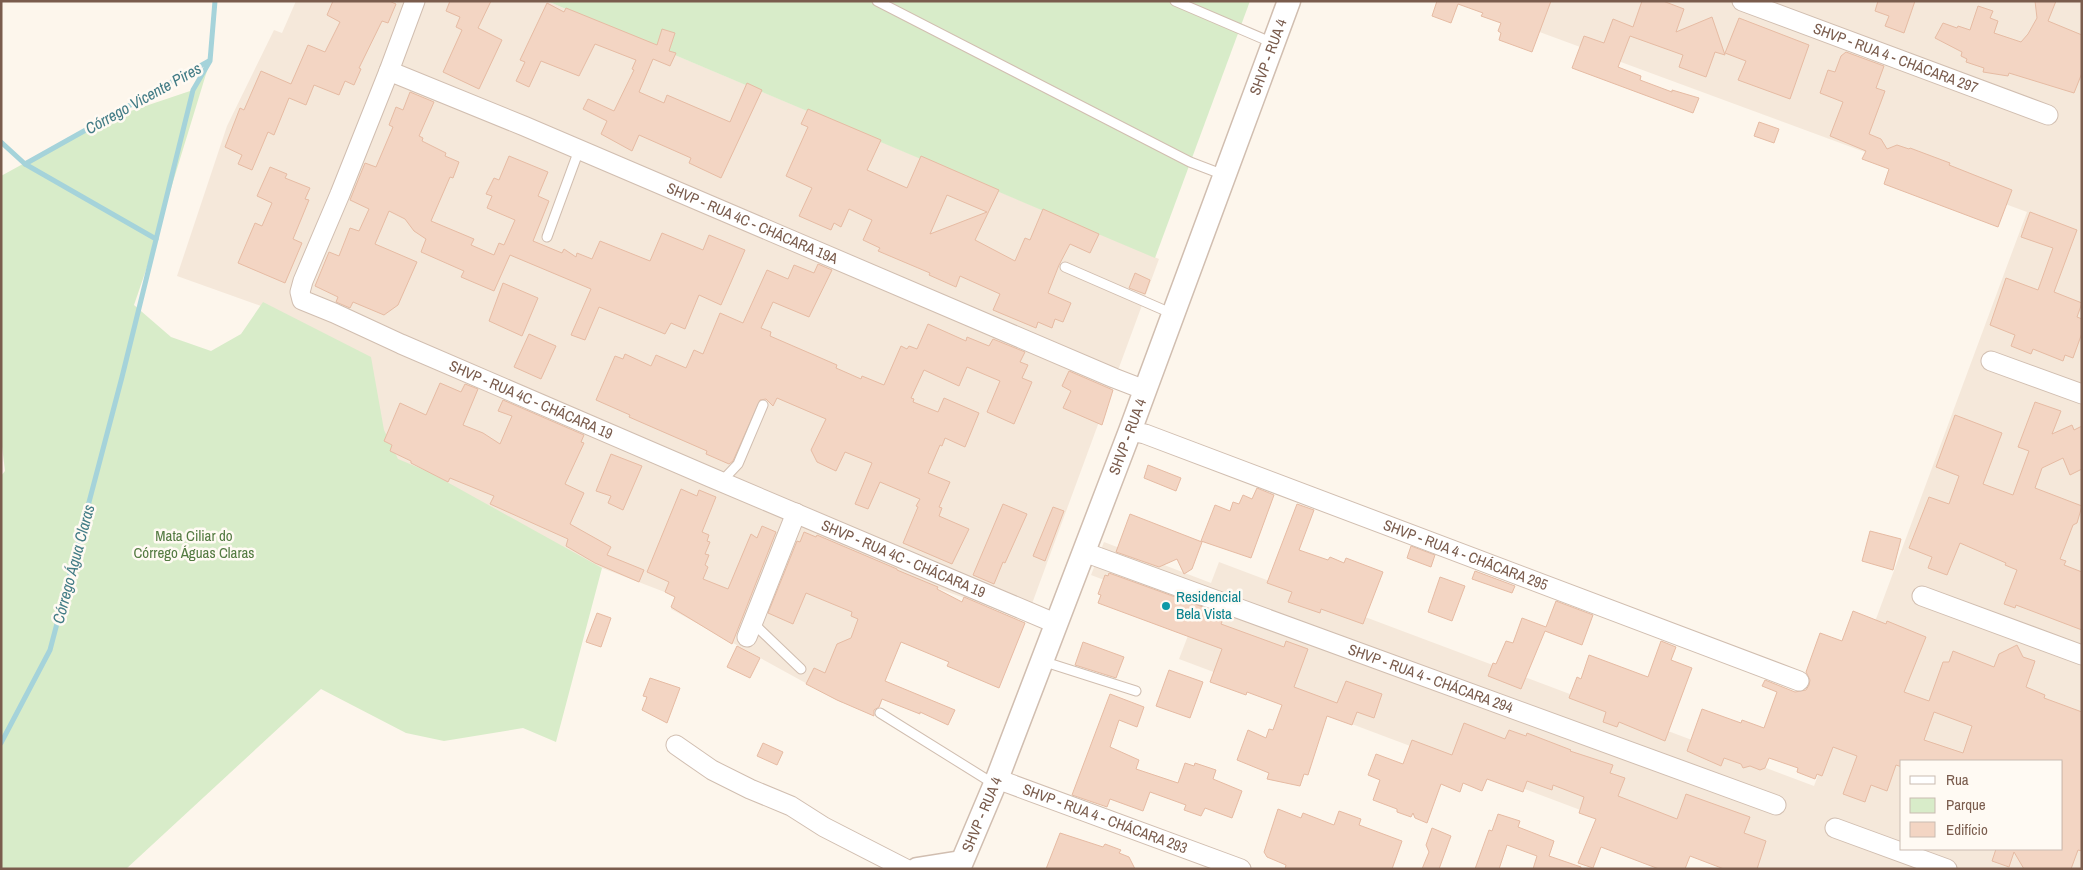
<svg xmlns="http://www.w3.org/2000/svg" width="2083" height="870" font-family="'Archivo Narrow',sans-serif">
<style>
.residential{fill:#f5e8da;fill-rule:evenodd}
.green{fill:#d8ecc9}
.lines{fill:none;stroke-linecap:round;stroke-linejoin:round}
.stream{stroke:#a5d3da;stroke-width:5}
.building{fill:#f3d5c3;stroke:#e6bba3;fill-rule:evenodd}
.service-casing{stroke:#d1beb0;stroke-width:11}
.minor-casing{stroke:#d1beb0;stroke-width:21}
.tertiary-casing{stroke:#d1beb0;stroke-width:25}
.service{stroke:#fff;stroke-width:9}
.minor{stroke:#fff;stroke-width:19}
.tertiary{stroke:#fff;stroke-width:22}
.culture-dot{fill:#0f9aa8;stroke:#fffaf3;stroke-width:2}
.labels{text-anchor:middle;stroke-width:5;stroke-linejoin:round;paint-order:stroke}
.street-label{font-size:15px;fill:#7a5c4d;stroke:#fffaf3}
.park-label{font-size:15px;fill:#537a41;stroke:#fffaf3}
.culture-label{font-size:15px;fill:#0d838f;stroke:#fffaf3;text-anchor:start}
.water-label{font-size:16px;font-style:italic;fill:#437c86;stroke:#fffaf3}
</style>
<rect width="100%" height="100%" fill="#fdf6ec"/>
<g class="residential">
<polygon points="296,1 547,1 1159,259 1026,620 895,573 872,634 842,703 671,609 675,596 602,568 234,394 264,307 177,276 227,126 274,30 282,33"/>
<path d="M 1456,1 L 2082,1 L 2082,869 L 1737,869 L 1179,659 L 1196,615 L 1091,575 L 1104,542 L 1211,583 L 1219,562 L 1814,786 L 2027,212 ZM 1902,761 L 2062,761 L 2062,849 L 1902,849 Z"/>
</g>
<g class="green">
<polygon points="547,1 1250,1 1155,258"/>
<polygon points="210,61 146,270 134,305 171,337 211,351 241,334 263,302 371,357 384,430 398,459 429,472 602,568 556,742 523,728 444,741 406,733 321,689 126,869 1,869 1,476 5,471 1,438 1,176 101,121 193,90"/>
</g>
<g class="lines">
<g class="stream">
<polyline points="1,142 25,164 156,239"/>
<polyline points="25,164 209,61"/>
<polyline points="1,743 50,650 122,377 193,90 210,61 215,1"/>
</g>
</g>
<g class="building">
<polygon points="333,1 389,1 396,4 388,23 382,21 359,68 361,69 354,85 345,81 339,95 314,85 306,105 289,98 274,135 268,132 252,170 238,164 242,155 225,147 240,108 244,110 261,71 291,84 308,45 325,52 340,22 327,15"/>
<polygon points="450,1 491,1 478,28 502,40 479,89 443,72 462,30 456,27 460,17 446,11"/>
<polygon points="1437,1 1551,1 1532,52 1499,40 1501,33 1498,31 1501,23 1481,16 1483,13 1458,4 1451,23 1432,16"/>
<polygon points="1642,1 1663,1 1684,9 1676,32 1712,17 1725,55 1715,52 1706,77 1679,67 1683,55 1630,36 1618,67 1641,76 1640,80 1672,92 1672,90 1699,98 1693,113 1572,68 1584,36 1604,43 1613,19 1633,27"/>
<polygon points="1878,1 1915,1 1904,33 1885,26 1889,16 1875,11"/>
<polygon points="2035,1 2056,1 2048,21 2082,35 2082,73 2074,93 2009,73 2008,76 1983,72 1984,68 1966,62 1967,59 1961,56 1962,52 1935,38 1943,23 1957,28 1958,26 1970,30 1978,6 1993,11 1990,18 1998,21 1994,33 2021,42 2028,34 2037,18"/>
<polygon points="547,3 564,12 566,8 657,45 662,29 675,33 669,51 676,53 670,66 653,59 639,92 664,103 667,95 730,122 747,83 762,90 721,178 689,163 691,158 639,135 632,151 601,134 607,121 583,109 588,99 614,111 634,70 632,69 636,60 595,44 579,76 541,61 529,87 516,81 525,62 520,60"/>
<polygon points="1739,18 1809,45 1790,99 1738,80 1746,61 1725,53"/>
<polygon points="1846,52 1884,66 1876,88 1885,91 1869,134 1881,139 1887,149 1897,145 1909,149 1910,148 1950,163 1949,165 2012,190 1998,227 1884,184 1889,169 1862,159 1866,151 1830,136 1843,102 1820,93 1828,70 1835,72 1841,56"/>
<polygon points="410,92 434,102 419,136 423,138 422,141 446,153 445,156 459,162 453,178 450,177 431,221 474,239 471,245 494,255 499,243 504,245 515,220 487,208 492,196 486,194 494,178 499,180 509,156 548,172 538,196 549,201 533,241 562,253 564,249 576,257 577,253 592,259 600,241 650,261 662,233 703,250 709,235 745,250 721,305 699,295 685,329 671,323 665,334 599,307 585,340 571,335 591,289 510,255 494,291 461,277 464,271 421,252 426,239 414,231 405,219 389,211 375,244 417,262 398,305 384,315 353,302 350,308 336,302 338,297 315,286 329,252 339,256 350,228 359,231 369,209 350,200 365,163 376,167 393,127 389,125 396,107 403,110"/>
<path d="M 808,109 L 881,140 L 867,170 L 907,188 L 921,156 L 999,190 L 975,240 L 1015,261 L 1025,238 L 1030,240 L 1043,209 L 1099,234 L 1090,253 L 1070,244 L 1059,265 L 1048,293 L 1071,303 L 1063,322 L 1055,319 L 1052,328 L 1038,322 L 1036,328 L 993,310 L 1000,294 L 960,276 L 956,287 L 929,275 L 930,273 L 878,251 L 880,248 L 863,240 L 872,220 L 849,209 L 841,227 L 834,223 L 831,230 L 799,216 L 812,188 L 786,176 L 808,127 L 801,124 ZM 947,195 L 987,212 L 930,234 Z"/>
<polygon points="1759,122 1779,129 1774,143 1754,136"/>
<polygon points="270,167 287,174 285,178 310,188 305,199 309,200 293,239 302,243 285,283 238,263 255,223 262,226 272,203 257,196"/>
<polygon points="2030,212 2077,230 2054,292 2082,303 2077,317 2082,319 2082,333 2073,358 2065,355 2063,361 2033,349 2031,354 2011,346 2015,335 1990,325 2006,278 2038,290 2053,248 2021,237"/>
<polygon points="818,264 832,270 809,317 773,302 761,328 771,332 770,336 837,365 836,368 861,379 862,376 884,385 901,346 907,349 909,346 917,349 928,324 966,341 967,337 989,346 993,339 1025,352 1020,362 1028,365 1022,378 1032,382 1014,424 987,412 1000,381 967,367 959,386 924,370 911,398 914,399 913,402 938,412 944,398 979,413 965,447 945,438 942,446 940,445 928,473 950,482 939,507 942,508 939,516 969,529 952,564 903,543 918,507 916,506 920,499 880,482 868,509 855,504 872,463 845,452 836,471 817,462 811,450 826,419 777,398 773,406 766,399 760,400 733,461 729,464 706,454 707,451 629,417 630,415 596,400 615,356 623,359 625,354 651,366 656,355 686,368 694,350 703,354 720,313 743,323 767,270 788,279 794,265 814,273"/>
<polygon points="1135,273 1150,280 1145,294 1129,288"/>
<polygon points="503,283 538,298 522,336 489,321"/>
<polygon points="529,334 556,346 541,379 514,367"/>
<polygon points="1069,371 1113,390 1102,425 1063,408 1071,391 1062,386"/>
<polygon points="440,383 461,392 465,384 478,389 463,425 483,433 500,444 512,416 498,411 503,400 584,435 581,442 584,443 565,484 584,493 570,524 611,547 607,555 644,570 639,582 595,563 566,546 568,539 490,504 494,496 450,478 448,482 411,463 411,461 390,451 392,445 384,441 400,403 426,415"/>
<polygon points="2035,402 2061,411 2052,434 2072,425 2074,430 2082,426 2082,469 2070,475 2063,458 2042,468 2035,488 2082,506 2077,523 2073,525 2060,559 2066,561 2064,565 2082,572 2082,630 2016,605 2015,608 2004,604 2017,570 2005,565 2006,563 1960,543 1947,575 1928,568 1932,557 1909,548 1929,497 1949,504 1959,476 1936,467 1955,415 2002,433 1983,484 2013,495 2029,451 2018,447"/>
<polygon points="611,454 642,466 623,510 608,503 611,496 596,491"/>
<polygon points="1148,465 1181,478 1176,491 1144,478"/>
<polygon points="1257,488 1274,495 1251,558 1201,541 1215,505 1230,511 1233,502 1239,504 1243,495 1252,499"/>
<polygon points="681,489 697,496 699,490 716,497 702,532 709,535 707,541 710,542 705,554 709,555 705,565 708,567 703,579 728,589 751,534 757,538 762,526 776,532 732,644 671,607 675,597 665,592 669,582 647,572"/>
<polygon points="1003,504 1027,514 1005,563 1003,562 994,584 973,575"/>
<polygon points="1297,504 1314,510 1299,550 1328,560 1330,557 1344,563 1346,558 1383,572 1363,624 1321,609 1320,613 1288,602 1292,592 1267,583"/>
<polygon points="1053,507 1064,511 1045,561 1033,556"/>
<polygon points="1130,514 1202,542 1192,569 1184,574 1177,559 1159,567 1116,552"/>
<polygon points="1870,531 1901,539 1893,570 1862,561"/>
<polygon points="804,532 816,537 817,535 897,569 897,570 938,587 937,589 962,602 964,597 1025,623 999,688 947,666 949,662 901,642 885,681 955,710 948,725 920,712 920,714 882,699 879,707 874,710 874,716 837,700 806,684 814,668 825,673 837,644 851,638 858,619 851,616 852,612 806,593 793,624 768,613 797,541 800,542"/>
<polygon points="1411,546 1435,555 1431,567 1407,558"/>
<polygon points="1475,571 1515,586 1512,593 1472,579"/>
<polygon points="1109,573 1225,615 1221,624 1284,647 1286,641 1308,649 1294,687 1337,703 1346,681 1382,694 1374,718 1357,712 1352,725 1327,716 1308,775 1304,774 1300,786 1267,779 1269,773 1237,760 1248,730 1266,738 1269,729 1273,730 1282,705 1247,692 1246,695 1210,682 1222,649 1098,603 1101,595 1098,594 1105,575 1108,576"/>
<polygon points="1440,577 1465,586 1452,621 1428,612"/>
<polygon points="1556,601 1593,615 1582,645 1545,631 1521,689 1488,676 1493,663 1496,664 1506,641 1513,643 1522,618 1546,627"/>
<path d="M 1853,611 L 1886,624 L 1887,621 L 1926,637 L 1904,692 L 1929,701 L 1943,662 L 1949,662 L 1953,651 L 1994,667 L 1999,654 L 2017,645 L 2023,657 L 2035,661 L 2026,687 L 2045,695 L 2044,698 L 2082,712 L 2082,851 L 2078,850 L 2071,869 L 2024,869 L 2014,852 L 2009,867 L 1992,861 L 1996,849 L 2062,849 L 2062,761 L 1902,761 L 1902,767 L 1896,765 L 1887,791 L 1871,785 L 1865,802 L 1843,794 L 1857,756 L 1833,747 L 1822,776 L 1817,774 L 1815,779 L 1797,772 L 1798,768 L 1769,758 L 1765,768 L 1760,770 L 1750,766 L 1743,768 L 1741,764 L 1724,758 L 1721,766 L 1687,751 L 1702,709 L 1741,723 L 1742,720 L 1764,728 L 1777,692 L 1762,686 L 1765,680 L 1795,692 L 1806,690 L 1809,685 L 1810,680 L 1806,672 L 1820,633 L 1842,641 ZM 1934,712 L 1972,726 L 1963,753 L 1924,740 Z"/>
<polygon points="597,613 611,618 601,647 586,642"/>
<polygon points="1661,641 1676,647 1671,660 1692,668 1665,741 1619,722 1617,727 1603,722 1606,712 1569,698 1577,677 1581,679 1589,655 1648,677"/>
<polygon points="1083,642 1124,657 1116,678 1075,665"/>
<polygon points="737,646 760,658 750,678 727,667"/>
<polygon points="1169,670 1203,682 1190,718 1156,706"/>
<polygon points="650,678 680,688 667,723 642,710 647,697 643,696"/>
<polygon points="1110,694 1144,707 1137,727 1119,720 1110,747 1139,760 1136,769 1178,783 1185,763 1194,766 1195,763 1216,770 1213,779 1242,791 1232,818 1205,808 1201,816 1184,810 1186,805 1150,792 1143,811 1110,799 1107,807 1072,795"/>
<polygon points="1464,723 1505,739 1509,730 1526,736 1527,733 1571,750 1570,751 1613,765 1610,773 1625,778 1618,796 1677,819 1686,794 1750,817 1744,833 1766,841 1757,869 1724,869 1690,856 1685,869 1659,869 1601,847 1593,868 1578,863 1596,819 1579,813 1584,797 1553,785 1552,790 1527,781 1523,792 1487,779 1482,791 1463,783 1460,792 1441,784 1427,823 1415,818 1413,813 1411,817 1397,812 1397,809 1373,800 1380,780 1368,775 1376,754 1403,764 1412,740 1452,755"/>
<polygon points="763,743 783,752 777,765 757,756"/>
<polygon points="1278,809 1301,818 1303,813 1334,825 1339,811 1361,819 1359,825 1402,841 1392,869 1285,869 1286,865 1267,857 1264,852"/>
<polygon points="1498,814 1520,821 1518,827 1554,841 1549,856 1581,867 1581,869 1533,869 1537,856 1507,845 1499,869 1475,869 1489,830 1492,831"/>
<polygon points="1432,828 1451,836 1439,869 1422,869 1429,852 1426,845"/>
<polygon points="1060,833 1103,847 1105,844 1121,850 1119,853 1129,857 1135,869 1046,869"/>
</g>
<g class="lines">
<g class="service-casing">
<g id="service">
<polyline points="877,1 1190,162 1224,175"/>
<polyline points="1175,1 1273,43"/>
<polyline points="547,237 579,150"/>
<polyline points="1065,267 1173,314"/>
<polyline points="721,482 738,464 763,405"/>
<polyline points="753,623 801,669"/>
<polyline points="1042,661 1136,691"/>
<polyline points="880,713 994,784"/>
</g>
</g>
<g class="minor-casing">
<g id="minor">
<path id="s1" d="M 415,1 L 389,71 L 340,194 L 303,281 L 300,292 L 302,300 L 334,313 L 401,344 L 710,477 L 1057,624"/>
<path id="s2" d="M 1742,1 L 2048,115"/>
<path id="s3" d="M 389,71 L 524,126 L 1114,378 L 1145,390"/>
<polyline points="1991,361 2082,394"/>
<path id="s4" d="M 1130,431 L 1145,434 L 1799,681"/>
<path id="s5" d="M 1084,552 L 1776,805"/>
<polyline points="1922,596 2082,655"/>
<polyline points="747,637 796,513"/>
<polyline points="676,745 712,770 750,789 791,806 824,827 906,869"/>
<path id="s6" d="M 997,779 L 1241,869"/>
<polyline points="1835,828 1947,869"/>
</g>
</g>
<g class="tertiary-casing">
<g id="tertiary">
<polyline points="917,869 961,862"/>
<path id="s7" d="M 959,869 L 997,779 L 1130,431 L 1289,1"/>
</g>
</g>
<use href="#service" class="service"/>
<use href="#minor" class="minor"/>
<use href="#tertiary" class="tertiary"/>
</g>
<circle class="culture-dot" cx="1166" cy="606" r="5"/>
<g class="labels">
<g class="street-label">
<text dy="5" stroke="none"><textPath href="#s7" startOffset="869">SHVP - RUA 4</textPath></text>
<text dy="5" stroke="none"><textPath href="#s2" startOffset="164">SHVP - RUA 4 - CHÁCARA 297</textPath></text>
<text dy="5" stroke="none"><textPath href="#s3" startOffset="394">SHVP - RUA 4C - CHÁCARA 19A</textPath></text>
<text dy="5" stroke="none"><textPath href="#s1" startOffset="571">SHVP - RUA 4C - CHÁCARA 19</textPath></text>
<text dy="5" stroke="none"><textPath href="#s7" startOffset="464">SHVP - RUA 4</textPath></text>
<text dy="5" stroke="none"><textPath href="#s4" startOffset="358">SHVP - RUA 4 - CHÁCARA 295</textPath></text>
<text dy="5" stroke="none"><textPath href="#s1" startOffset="976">SHVP - RUA 4C - CHÁCARA 19</textPath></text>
<text dy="5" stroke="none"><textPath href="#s5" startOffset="369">SHVP - RUA 4 - CHÁCARA 294</textPath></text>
<text dy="5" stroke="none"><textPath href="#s7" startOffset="59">SHVP - RUA 4</textPath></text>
<text dy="5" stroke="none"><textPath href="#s6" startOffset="115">SHVP - RUA 4 - CHÁCARA 293</textPath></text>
</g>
<g class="park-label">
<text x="194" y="541">Mata Ciliar do<tspan x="194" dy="17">Córrego Águas Claras</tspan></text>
</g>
<g class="culture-label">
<text x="1176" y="602">Residencial<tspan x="1176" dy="17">Bela Vista</tspan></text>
</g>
<g class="water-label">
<text transform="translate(143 98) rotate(-29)" y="6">Córrego Vicente Pires</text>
<text transform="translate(73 564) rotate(-75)" y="6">Córrego Água Claras</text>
</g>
</g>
<rect width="2083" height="870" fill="none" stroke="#7a5c4d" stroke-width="5"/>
<rect x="1900" y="760" width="162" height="90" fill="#fffaf3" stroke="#cabbb1"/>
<rect x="1910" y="776" width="25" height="8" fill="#ffffff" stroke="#cabbb1"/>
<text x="1946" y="785" font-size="15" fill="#7a5c4d">Rua</text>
<rect x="1910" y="798" width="25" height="15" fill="#d8ecc9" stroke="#cabbb1"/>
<text x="1946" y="810" font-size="15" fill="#7a5c4d">Parque</text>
<rect x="1910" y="822" width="25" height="15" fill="#f3d5c3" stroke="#cabbb1"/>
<text x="1946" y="835" font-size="15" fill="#7a5c4d">Edifício</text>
</svg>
